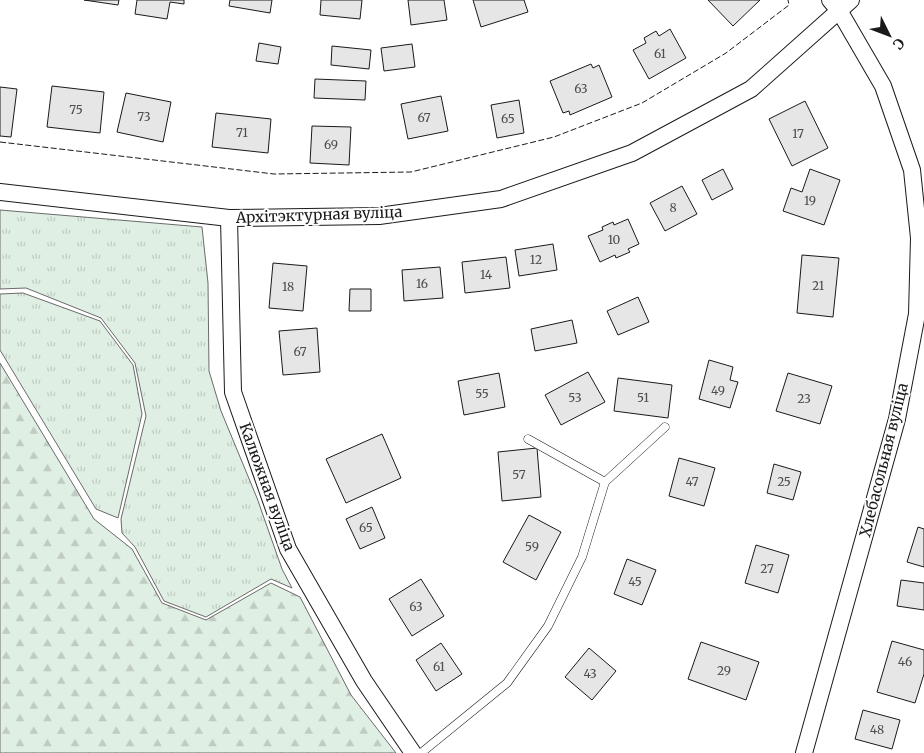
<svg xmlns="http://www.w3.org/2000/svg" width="924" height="753" font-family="Merriweather,serif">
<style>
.grass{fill:url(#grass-tufts);stroke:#6a6a6a}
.forest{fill:url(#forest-firs);stroke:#6a6a6a}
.building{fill:#e6e6e6;stroke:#1a1a1a}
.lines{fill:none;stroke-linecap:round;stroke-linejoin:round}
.service-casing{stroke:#1a1a1a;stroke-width:9}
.minor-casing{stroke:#1a1a1a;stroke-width:18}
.service{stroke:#fff;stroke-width:8}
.minor{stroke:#fff;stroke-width:16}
.fence{stroke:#1a1a1a;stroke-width:1;stroke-dasharray:6 2.5;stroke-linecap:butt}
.labels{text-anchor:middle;stroke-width:4;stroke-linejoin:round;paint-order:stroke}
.number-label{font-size:12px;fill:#4d4d4d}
.street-label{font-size:15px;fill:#1a1a1a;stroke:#fff}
</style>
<defs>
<pattern id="grass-tufts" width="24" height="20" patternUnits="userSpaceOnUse" patternTransform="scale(1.25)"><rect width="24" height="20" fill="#e0efe3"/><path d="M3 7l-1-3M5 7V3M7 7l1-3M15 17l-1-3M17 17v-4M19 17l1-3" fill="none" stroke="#c0ccc2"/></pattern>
<pattern id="forest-firs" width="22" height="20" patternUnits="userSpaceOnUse" patternTransform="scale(1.25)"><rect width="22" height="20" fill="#e0efe3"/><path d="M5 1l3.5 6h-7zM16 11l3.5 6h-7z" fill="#c0ccc2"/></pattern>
</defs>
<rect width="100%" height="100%" fill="#fff"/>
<g class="grass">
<polygon points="0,210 202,227 208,283 209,371 221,411 257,498 282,569 292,588 271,579 206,617 164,601 135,547 122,533 121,519 146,416 135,363 101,318 26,288 0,289"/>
<polygon points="23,293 100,321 133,365 142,414 118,518 96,509 0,350 0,294"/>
</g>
<polygon class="forest" points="0,363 94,519 132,549 162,603 206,620 271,583 300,597 351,695 396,753 0,753"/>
<g class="building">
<polygon points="84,0 119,0 118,5"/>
<polygon points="137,0 184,0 184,4 170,2 167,19 135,14"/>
<polygon points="230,0 272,0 270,13 229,6"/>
<polygon points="321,0 362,0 360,19 320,15"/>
<polygon points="408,0 444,0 447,20 411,25"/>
<polygon points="473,0 524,0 528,12 481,27"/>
<polygon points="708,0 760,0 733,26"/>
<polygon points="670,29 686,58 649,79 633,50 646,43 644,38 656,31 659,36"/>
<polygon points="259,43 281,47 278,64 256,61"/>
<polygon points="412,44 415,67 384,71 381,48"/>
<polygon points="332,46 371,50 369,69 331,65"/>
<polygon points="591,64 593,68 599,65 612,97 570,115 569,111 563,113 550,81"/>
<polygon points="315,79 366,81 365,100 314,98"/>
<polygon points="52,86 104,92 100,133 47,127"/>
<polygon points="0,87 17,89 11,137 0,136"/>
<polygon points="126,93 171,102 163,142 117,132"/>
<polygon points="441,96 448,131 408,139 401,104"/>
<polygon points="519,100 524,133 497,138 491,105"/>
<polygon points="805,101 828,148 792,166 769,119"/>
<polygon points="216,113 271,119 268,153 212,147"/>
<polygon points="312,126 351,127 349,165 310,163"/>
<polygon points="723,169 733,189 712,200 702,180"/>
<polygon points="810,169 840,180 824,225 783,211 791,188 802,192"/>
<polygon points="682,186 697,214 665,231 650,203"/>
<polygon points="628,219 639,244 628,249 630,252 616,258 615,255 600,262 588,236 603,230 602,227 613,222 614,225"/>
<polygon points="553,244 557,270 519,276 515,250"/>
<polygon points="802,255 839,258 833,317 797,313"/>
<polygon points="506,257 510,288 465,293 462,262"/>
<polygon points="273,263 307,266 303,311 269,308"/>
<polygon points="440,267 443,298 404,301 402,270"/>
<polygon points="350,289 371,289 371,311 349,311"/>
<polygon points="638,297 649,322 618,335 607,311"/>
<polygon points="572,320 577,343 535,351 531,329"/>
<polygon points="317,328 320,372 283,375 279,331"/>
<polygon points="709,360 733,367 730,380 738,382 730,408 699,399"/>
<polygon points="588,372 605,402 561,425 545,395"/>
<polygon points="499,373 505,407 464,415 458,381"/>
<polygon points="788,373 832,386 820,424 776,411"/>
<polygon points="618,378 672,385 668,418 614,411"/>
<polygon points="382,434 401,478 346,503 326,459"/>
<polygon points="537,448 541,497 502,501 498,452"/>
<polygon points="679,458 715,468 704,506 669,496"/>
<polygon points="774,464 801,472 793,500 767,493"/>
<polygon points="372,507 385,538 360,549 346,519"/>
<polygon points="529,515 561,532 536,580 503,562"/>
<polygon points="918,527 924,529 924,567 907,562"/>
<polygon points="756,545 789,555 778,593 745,583"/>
<polygon points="627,559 656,570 642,605 614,594"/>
<polygon points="421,579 444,616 412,636 389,599"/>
<polygon points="901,580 924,583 924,610 897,606"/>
<polygon points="892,641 924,650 924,674 915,703 877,692"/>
<polygon points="701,642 759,662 746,700 688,679"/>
<polygon points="441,643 462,674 436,691 416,660"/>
<polygon points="589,648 616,671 592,700 565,677"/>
<polygon points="863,710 900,720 892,749 855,739"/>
</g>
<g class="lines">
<g class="service-casing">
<g id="service">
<polyline points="528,439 605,482 665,427"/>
<polyline points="421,753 507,683 548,626 582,557 605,482"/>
</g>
</g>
<g class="minor-casing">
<g id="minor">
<polyline points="0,192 229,218 379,216 501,199 632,153 751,89 851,0"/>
<polyline points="229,218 233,392 288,549 364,681 413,753"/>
<polyline points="804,753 897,419 917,314 919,238 912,170 883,86 840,12 830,0"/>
</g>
</g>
<use href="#service" class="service"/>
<use href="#minor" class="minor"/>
<polyline class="fence" points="0,142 274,174 411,172 554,137 642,103 726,53 789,5 788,0"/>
</g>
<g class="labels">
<g class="number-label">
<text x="660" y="58">61</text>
<text x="581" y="93">63</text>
<text x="76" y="114">75</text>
<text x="144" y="121">73</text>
<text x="424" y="122">67</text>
<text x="508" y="123">65</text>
<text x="242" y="137">71</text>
<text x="798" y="138">17</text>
<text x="331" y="149">69</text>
<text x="810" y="205">19</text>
<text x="673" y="212">8</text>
<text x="614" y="244">10</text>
<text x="536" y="264">12</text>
<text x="486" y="279">14</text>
<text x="422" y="288">16</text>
<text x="818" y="290">21</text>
<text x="288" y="291">18</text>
<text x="300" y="356">67</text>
<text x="718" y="395">49</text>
<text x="482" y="398">55</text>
<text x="575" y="402">53</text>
<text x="643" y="402">51</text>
<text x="804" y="403">23</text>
<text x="519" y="479">57</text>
<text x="692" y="486">47</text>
<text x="784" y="486">25</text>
<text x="366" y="532">65</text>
<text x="532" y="551">59</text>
<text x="767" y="573">27</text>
<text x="635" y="586">45</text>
<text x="416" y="611">63</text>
<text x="905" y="666">46</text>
<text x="439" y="671">61</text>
<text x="724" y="675">29</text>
<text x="590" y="678">43</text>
<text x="877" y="734">48</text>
</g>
<g class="street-label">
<text transform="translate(319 215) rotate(-2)" y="5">Архітэктурная вуліца</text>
<text transform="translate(884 460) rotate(-76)" y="5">Хлебасольная вуліца</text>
<text transform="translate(267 487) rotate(70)" y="5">Калюжная вуліца</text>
</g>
</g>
<g transform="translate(889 35) rotate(132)" stroke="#ffffff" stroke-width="4" paint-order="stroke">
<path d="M0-4L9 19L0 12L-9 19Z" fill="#1a1a1a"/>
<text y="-8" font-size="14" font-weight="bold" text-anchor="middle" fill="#1a1a1a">С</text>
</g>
</svg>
